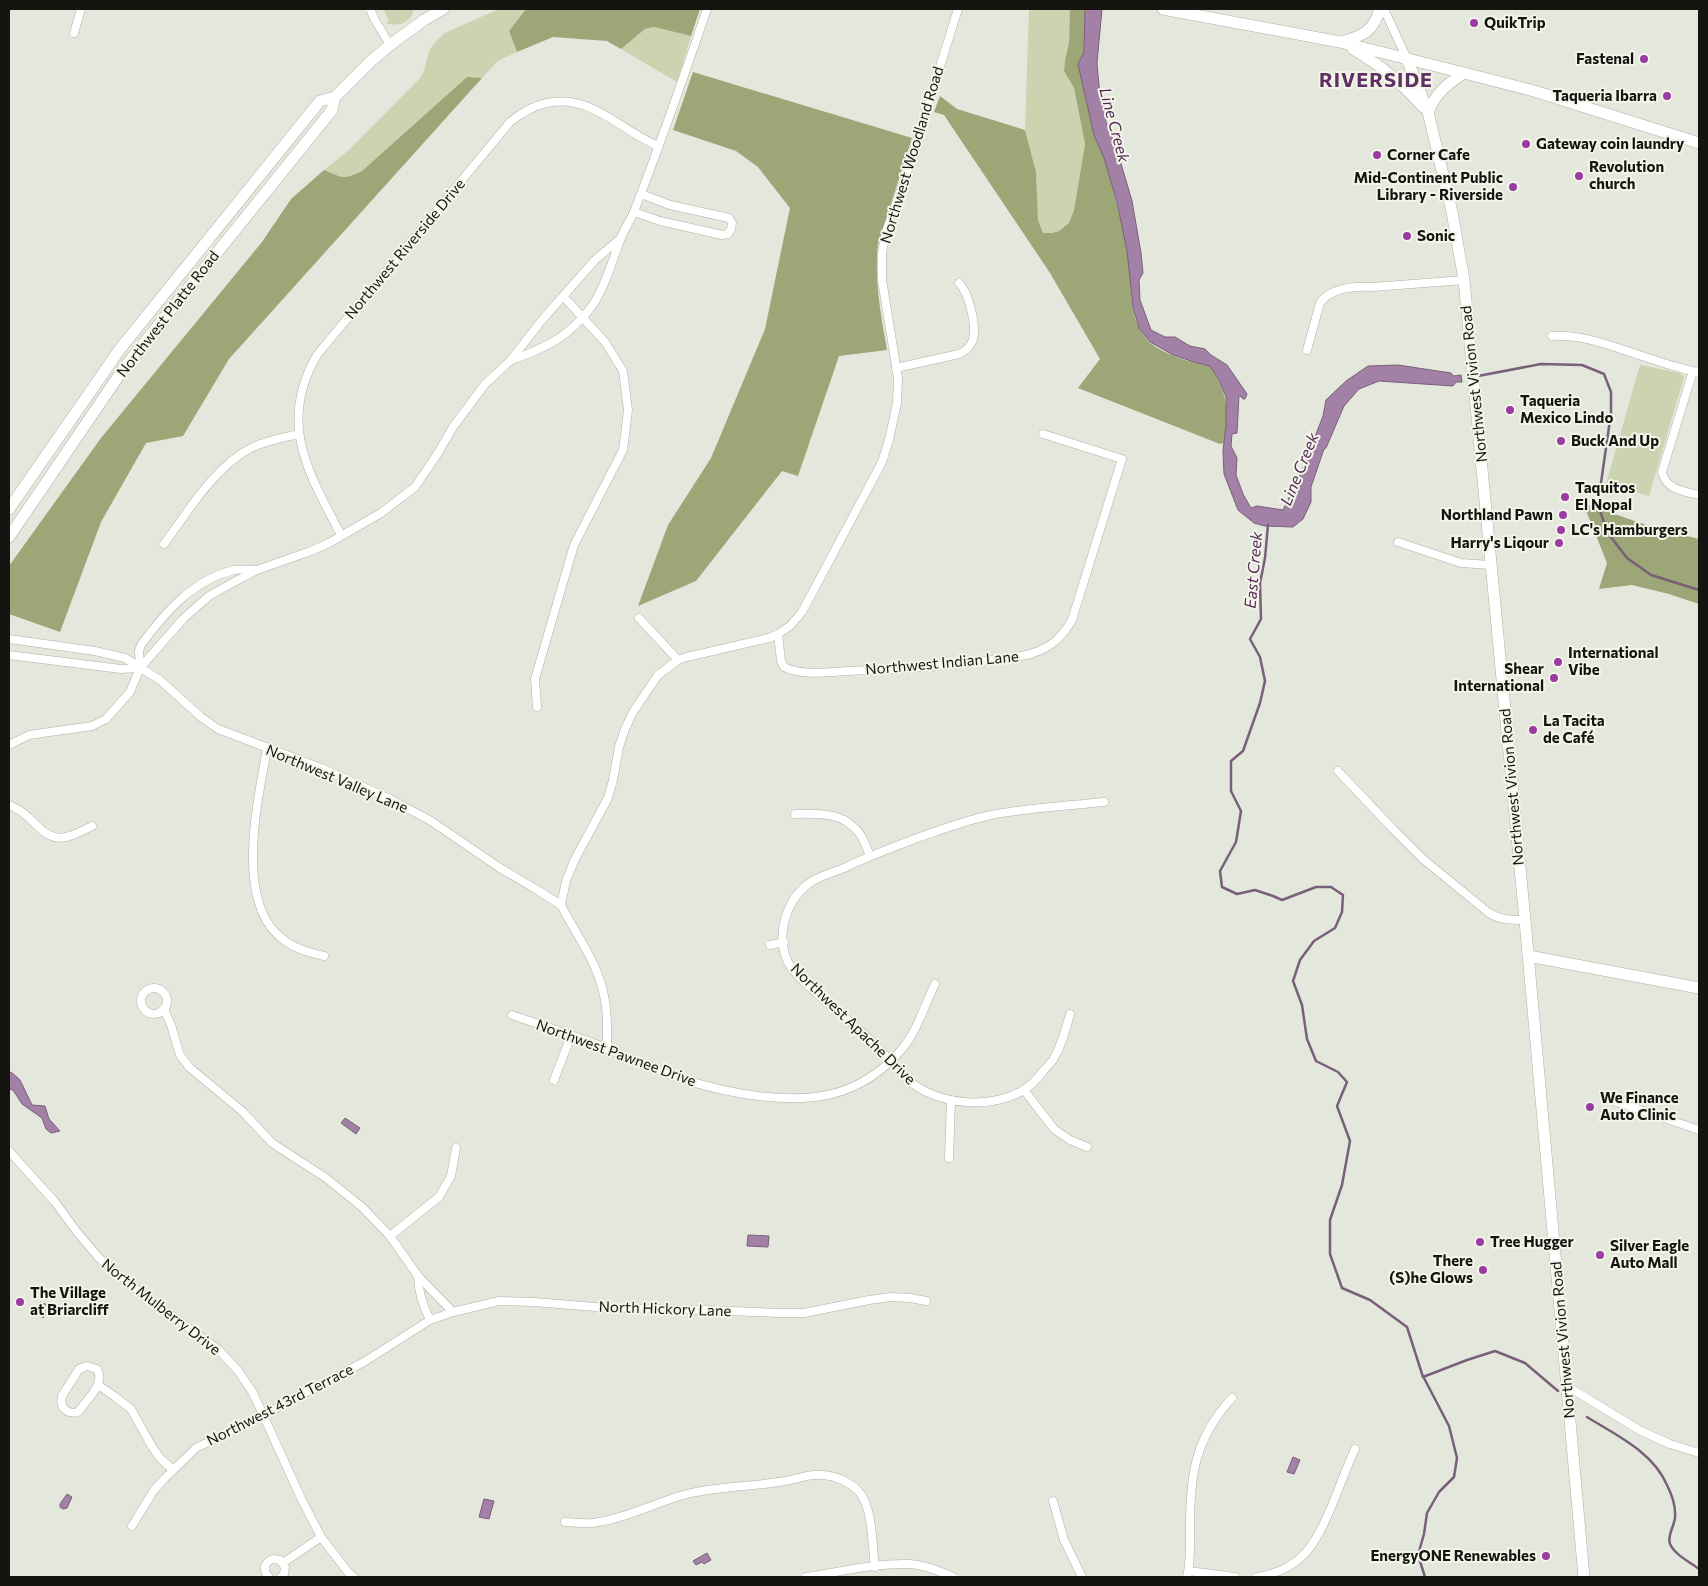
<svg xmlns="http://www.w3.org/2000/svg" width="1708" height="1586" font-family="Commissioner,sans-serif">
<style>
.green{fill:#cbd3b0}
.forest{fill:#9ca677}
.water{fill:#a380a5;stroke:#786079}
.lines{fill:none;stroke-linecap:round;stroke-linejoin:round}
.stream{stroke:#786079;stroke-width:2.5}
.street-casing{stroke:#afb2a6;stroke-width:9}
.secondary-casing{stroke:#afb2a6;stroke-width:12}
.street{stroke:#fff;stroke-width:8}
.secondary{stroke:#fff;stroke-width:11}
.poi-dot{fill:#9a3ba3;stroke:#f2f5e8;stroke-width:2}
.labels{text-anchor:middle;stroke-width:4;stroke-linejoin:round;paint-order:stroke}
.poi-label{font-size:15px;font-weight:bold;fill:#141511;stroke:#f2f5e8;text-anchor:start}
.street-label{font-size:15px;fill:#141511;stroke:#f2f5e8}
.water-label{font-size:16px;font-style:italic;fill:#562a5a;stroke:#f2f5e8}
.district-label{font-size:20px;font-weight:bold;letter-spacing:1px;fill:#5f3063;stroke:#f2f5e8}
</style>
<rect width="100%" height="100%" fill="#e4e7db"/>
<g class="green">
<path d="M 383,9 L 414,9 C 410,23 400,27 386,23 L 389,21 Z"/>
<path d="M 499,9 L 526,9 L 509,31 L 517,52 L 498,61 L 482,78 L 467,77 L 362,171 C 343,180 343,178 324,170 L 349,150 L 420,78 C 426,69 426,61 429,52 C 432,44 439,39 445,33 Z"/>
<polygon points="1029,9 1070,9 1069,44 1065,60 1064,71 1074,88 1085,144 1074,210 1069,223 1059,231 1052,233 1043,233 1038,220 1036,172 1025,130"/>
<polygon points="654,27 691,36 677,82 621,49 645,29"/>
<polygon points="1640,365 1680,373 1684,377 1649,496 1606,484"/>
</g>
<g class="forest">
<polygon points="526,9 700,9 691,36 654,27 645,29 621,49 607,41 553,37 517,52 509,31"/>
<path d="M 1070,9 L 1085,9 C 1084,50 1084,92 1094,133 C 1096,143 1102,151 1105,161 C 1114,190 1121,219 1127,249 C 1131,271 1129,313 1141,331 C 1144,335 1147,340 1150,343 C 1167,356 1190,362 1210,366 C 1229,394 1228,410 1224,443 L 1220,444 L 1078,388 L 1100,359 L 1050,273 L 944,115 L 934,112 L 940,96 L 957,109 L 1025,130 L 1036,172 L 1038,220 L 1043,233 L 1052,233 L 1059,231 L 1069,223 L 1074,210 L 1085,144 L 1074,88 L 1064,71 L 1065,60 L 1069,43 Z"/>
<path d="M 693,72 L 912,138 L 878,244 C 874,280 881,315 887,350 L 839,356 L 798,476 L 782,471 L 696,581 L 638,606 L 668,525 L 711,458 L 765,329 L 790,208 L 758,167 L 736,151 L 673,130 Z"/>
<path d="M 467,77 L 482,78 L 229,359 L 183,436 L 146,443 L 101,522 L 60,632 L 9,614 L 9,566 L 101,438 L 262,242 L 291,199 L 324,170 C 343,178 343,180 362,171 Z"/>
<polygon points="1583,503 1652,527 1699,539 1699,604 1669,594 1632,585 1599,589 1607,563"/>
</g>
<g class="water">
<polygon points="1085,9 1102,9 1097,63 1099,86 1106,122 1117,150 1132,201 1141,253 1143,273 1139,280 1140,300 1151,330 1165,337 1175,337 1190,346 1205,349 1211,355 1227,365 1247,394 1245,399 1243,399 1239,395 1237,433 1232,434 1231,446 1237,458 1236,475 1243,494 1251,508 1257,506 1283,510 1301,473 1323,416 1326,400 1346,381 1368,366 1398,365 1451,373 1453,376 1461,375 1462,382 1456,382 1453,386 1379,381 1359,389 1344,406 1326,448 1324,449 1311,487 1311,502 1303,519 1293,527 1265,526 1254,523 1238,510 1224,474 1223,451 1226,425 1226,397 1219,380 1210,366 1194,362 1173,355 1150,342 1139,328 1133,307 1127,251 1117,202 1104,158 1094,135 1078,64 1084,52"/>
<polygon points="11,1072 20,1080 32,1105 45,1106 49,1119 60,1131 51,1133 46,1129 42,1118 22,1104 13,1090 9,1089 9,1073"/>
<polygon points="345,1118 360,1128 356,1134 341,1123"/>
<polygon points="748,1235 769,1236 768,1247 747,1246"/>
<polygon points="40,1302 53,1307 50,1314 47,1313 43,1318 42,1317 41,1311 37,1310"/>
<polygon points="1293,1457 1300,1460 1294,1474 1287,1472"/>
<polygon points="67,1494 72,1497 67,1508 63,1509 60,1507 60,1504"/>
<polygon points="484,1499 494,1501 489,1519 479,1517"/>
<polygon points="707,1553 711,1560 704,1564 702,1562 696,1565 693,1561"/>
</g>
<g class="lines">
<g class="stream">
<polyline points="1478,376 1541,364 1582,365 1604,374 1611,392 1611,413 1598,504 1607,532 1627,558 1651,575 1699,590"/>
<polyline points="1268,525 1265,558 1260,583 1261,619 1250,639 1260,657 1265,681 1260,703 1243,751 1231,761 1231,791 1241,811 1236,842 1220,871 1222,887 1237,894 1255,890 1273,896 1282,900 1316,887 1331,887 1343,895 1342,912 1335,928 1314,941 1300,960 1293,981 1302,1005 1307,1039 1316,1061 1338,1072 1347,1082 1337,1106 1350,1141 1342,1185 1330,1220 1330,1254 1342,1288 1370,1300 1407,1327 1423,1377 1467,1360 1495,1351 1525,1363 1558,1391"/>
<polyline points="1424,1378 1449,1426 1457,1458 1454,1477 1439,1492 1427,1513 1424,1534 1418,1555 1425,1577"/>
<path d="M 1587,1417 C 1616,1435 1653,1452 1667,1485 C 1672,1495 1676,1508 1675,1518 C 1674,1527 1667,1535 1670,1544 C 1675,1555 1690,1562 1699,1569"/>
</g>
<g class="street-casing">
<g id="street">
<polyline points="370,9 375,20 390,45"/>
<polyline points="1384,9 1407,59"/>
<polyline points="74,33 81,9"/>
<polyline points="634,212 660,221 722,235 728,234 731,229 732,223 729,218 670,205 641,194"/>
<path d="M 1552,336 C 1582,334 1611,346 1639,355 C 1659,362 1679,368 1699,373"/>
<path d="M 1307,350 L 1320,303 C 1331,287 1355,286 1373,287 L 1464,280"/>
<path d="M 512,360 C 547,347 569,337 592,306 C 604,290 613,259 620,240 C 624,229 631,220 635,209 C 661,143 684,76 707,9"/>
<path d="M 896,368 L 959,354 C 964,352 968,349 971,344 C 979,331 969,293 959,283"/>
<path d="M 1693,371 L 1662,472 C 1666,490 1684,491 1699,495"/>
<path d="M 341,535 C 309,473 277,424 317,355 L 510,122 C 521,113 533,106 547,103 C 592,93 621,132 659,146"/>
<polyline points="1398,542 1461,563 1491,565"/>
<path d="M 164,544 C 188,512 214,467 251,448 C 265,441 282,438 298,434"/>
<polyline points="639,618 678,660"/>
<path d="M 778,634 L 781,661 L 784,667 C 802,676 828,672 848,671 C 899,669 949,666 999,659 C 1010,657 1023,657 1033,653 C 1052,647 1063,636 1072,620 L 1122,459 L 1043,434"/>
<polyline points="9,639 95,651 125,658 160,680 201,717 218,729 321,768 390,799 431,821 500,868 534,888 561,905"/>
<polyline points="9,655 121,669 140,668"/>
<path d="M 140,668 L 139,651 L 141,645 C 165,612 193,580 234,570 C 240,569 248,570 254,570"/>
<polyline points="537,707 535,679 574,545 623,450 628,410 623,371 605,342 563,296"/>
<polyline points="9,745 29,735 92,726 106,719 130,692 140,668 184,618 209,596 234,582 257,570 311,551 329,543 381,513 415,487 438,453 453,427 485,384 510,361 542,320 595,260 621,238"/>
<path d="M 267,749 C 258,799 235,898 279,936 C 292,948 307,952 324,956"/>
<path d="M 1338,771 L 1394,830 L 1423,859 L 1489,913 C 1501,920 1511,920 1525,920"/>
<path d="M 9,805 C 16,808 23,812 29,818 C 40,828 49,841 66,837 C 75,835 84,830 92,826"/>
<path d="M 795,814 C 818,813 844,812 860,834 C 864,840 867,849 870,856"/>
<polyline points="770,945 784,942"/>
<circle cx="154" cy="1001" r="13"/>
<polyline points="164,1009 171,1025 180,1055 190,1068 242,1111 272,1143 326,1178 362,1207 390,1236 418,1276 453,1312"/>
<path d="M 1070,1014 C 1066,1029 1062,1044 1054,1058 C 1052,1062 1048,1066 1044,1070 C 1038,1078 1031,1086 1022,1091 C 989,1109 943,1105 913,1084 C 903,1077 897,1069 889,1059 C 877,1046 863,1033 849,1021 C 834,1007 796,979 788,962 C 775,936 786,901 808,884 C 819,876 832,873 844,868 C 869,856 894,847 920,837 C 943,829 967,820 991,815 C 1028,808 1066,806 1104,802"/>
<path d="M 512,1015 C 543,1026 577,1036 608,1049 C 624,1056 640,1064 657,1070 C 685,1081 714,1089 744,1094 C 807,1104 859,1100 903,1048 C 918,1029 924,1006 935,984"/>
<path d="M 607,1049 C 607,1030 608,1010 603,991 C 596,960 575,933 561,905 L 566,881 L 575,859 L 608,798 L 613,780 L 619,747 L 625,729 L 633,712 L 658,675 L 678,660 L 687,657 L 769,638 L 778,634 L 790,626 L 802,612 L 882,462 L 889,440 L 897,403 L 898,378 L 882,280 L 882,253 L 886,232 L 906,175 L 958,9"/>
<polyline points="554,1080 571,1036"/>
<polyline points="1024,1090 1054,1129 1070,1140 1087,1147"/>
<polyline points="1614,1101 1699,1130"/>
<polyline points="9,1151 55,1202 77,1232 99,1258 142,1294 219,1350 239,1372 253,1393 301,1498 321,1537 348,1572 354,1577"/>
<polyline points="949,1158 951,1100"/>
<polyline points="390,1236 439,1197 451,1176 456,1148"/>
<path d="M 418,1276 C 418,1292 423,1306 430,1320"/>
<path d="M 87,1366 L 97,1369 C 106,1383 87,1400 78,1412 C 67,1415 59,1407 62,1396 L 79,1369 Z"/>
<polyline points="98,1385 114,1396 131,1409 151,1445 159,1457 173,1470"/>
<polyline points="1567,1386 1641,1431 1670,1444 1699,1453"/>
<polyline points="1053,1501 1064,1540 1082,1577"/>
<path d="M 565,1522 C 574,1522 584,1524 592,1523 C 624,1519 653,1504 683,1495 C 716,1486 752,1487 785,1481 C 798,1479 810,1473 823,1475 C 836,1476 851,1482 860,1493 C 873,1510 872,1545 875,1567"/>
<polyline points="132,1526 154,1490 165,1478 196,1448 263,1415 364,1362 430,1320 453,1312 499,1301 534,1302 608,1308 707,1310 779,1313 804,1313 869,1300 891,1297 910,1298 926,1301"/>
<polyline points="283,1563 321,1537"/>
<polyline points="1189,1571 1235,1577"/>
<path d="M 269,1577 C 262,1570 264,1562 273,1559 L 280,1560 L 285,1567 L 284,1574 L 281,1577"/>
<path d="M 806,1577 C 840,1572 875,1563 909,1564 C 925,1565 939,1571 953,1577"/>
<path d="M 1187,1577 C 1191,1561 1190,1543 1190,1527 C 1190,1475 1195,1438 1232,1398"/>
<path d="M 1257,1577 C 1303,1570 1316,1543 1333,1503 C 1340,1485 1347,1467 1355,1449"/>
</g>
</g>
<g class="secondary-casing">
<g id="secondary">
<polyline points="1163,9 1340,42 1464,73 1534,91 1699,143"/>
<path d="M 1342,42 C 1364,35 1373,32 1380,9"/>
<path d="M 1353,49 C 1379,64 1403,84 1423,107"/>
<polyline points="1407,59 1428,112 1452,212 1464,280 1525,920 1584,1577"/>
<path d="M 1428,112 C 1436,93 1447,84 1464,73"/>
<polyline points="9,509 120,349 320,101 335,97 371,61 390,45 424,20 443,9"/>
<polyline points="9,537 124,368 332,110 335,97"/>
<polyline points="1528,956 1699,988"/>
</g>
</g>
<use href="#street" class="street"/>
<use href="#secondary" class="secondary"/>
</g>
<g class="poi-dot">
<circle cx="1474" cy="23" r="5"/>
<circle cx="1644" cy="59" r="5"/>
<circle cx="1667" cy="96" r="5"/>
<circle cx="1526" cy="144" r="5"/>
<circle cx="1377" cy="155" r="5"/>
<circle cx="1579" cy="176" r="5"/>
<circle cx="1513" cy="187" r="5"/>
<circle cx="1407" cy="236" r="5"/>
<circle cx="1510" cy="410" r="5"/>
<circle cx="1561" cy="441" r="5"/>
<circle cx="1565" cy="497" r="5"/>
<circle cx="1563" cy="515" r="5"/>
<circle cx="1561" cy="530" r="5"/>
<circle cx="1559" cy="543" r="5"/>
<circle cx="1558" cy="662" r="5"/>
<circle cx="1554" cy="678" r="5"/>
<circle cx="1533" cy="730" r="5"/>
<circle cx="1590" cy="1107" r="5"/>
<circle cx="1480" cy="1242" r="5"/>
<circle cx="1600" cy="1255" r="5"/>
<circle cx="1483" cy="1270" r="5"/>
<circle cx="20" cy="1302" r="5"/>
<circle cx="1546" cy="1556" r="5"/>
</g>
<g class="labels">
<g class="poi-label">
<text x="1484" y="28">QuikTrip</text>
<text x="1634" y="64" text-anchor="end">Fastenal</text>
<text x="1657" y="101" text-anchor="end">Taqueria Ibarra</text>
<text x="1536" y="149">Gateway coin laundry</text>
<text x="1387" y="160">Corner Cafe</text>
<text x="1589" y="172">Revolution<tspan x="1589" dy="17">church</tspan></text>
<text x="1503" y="183" text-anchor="end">Mid-Continent Public<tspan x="1503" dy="17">Library - Riverside</tspan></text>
<text x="1417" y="241">Sonic</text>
<text x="1520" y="406">Taqueria<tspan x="1520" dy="17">Mexico Lindo</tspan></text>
<text x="1571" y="446">Buck And Up</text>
<text x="1575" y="493">Taquitos<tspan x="1575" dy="17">El Nopal</tspan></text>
<text x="1553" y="520" text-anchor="end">Northland Pawn</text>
<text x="1571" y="535">LC's Hamburgers</text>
<text x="1549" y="548" text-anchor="end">Harry's Liqour</text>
<text x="1568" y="658">International<tspan x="1568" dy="17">Vibe</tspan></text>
<text x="1544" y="674" text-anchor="end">Shear<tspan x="1544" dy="17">International</tspan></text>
<text x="1543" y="726">La Tacita<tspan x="1543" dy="17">de Café</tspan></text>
<text x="1600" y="1103">We Finance<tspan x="1600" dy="17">Auto Clinic</tspan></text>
<text x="1490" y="1247">Tree Hugger</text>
<text x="1610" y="1251">Silver Eagle<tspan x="1610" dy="17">Auto Mall</tspan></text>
<text x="1473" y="1266" text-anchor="end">There<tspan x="1473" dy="17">(S)he Glows</tspan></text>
<text x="30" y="1298">The Village<tspan x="30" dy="17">at Briarcliff</tspan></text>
<text x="1536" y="1561" text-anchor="end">EnergyONE Renewables</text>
</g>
<g class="street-label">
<text transform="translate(912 155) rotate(-73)" y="5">Northwest Woodland Road</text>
<text transform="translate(405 249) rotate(-50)" y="5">Northwest Riverside Drive</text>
<text transform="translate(168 314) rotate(-52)" y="5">Northwest Platte Road</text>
<text transform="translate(1474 384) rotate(-96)" y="5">Northwest Vivion Road</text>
<text transform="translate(942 663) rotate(-5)" y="5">Northwest Indian Lane</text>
<text transform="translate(337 779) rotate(23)" y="5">Northwest Valley Lane</text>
<text transform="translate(1512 787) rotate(-95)" y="5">Northwest Vivion Road</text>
<text transform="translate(853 1024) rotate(44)" y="5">Northwest Apache Drive</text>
<text transform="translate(616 1053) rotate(20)" y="5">Northwest Pawnee Drive</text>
<text transform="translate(161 1307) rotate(38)" y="5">North Mulberry Drive</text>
<text transform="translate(665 1309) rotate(2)" y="5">North Hickory Lane</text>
<text transform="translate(1563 1340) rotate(-95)" y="5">Northwest Vivion Road</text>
<text transform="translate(280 1405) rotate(-27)" y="5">Northwest 43rd Terrace</text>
</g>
<g class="water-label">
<text transform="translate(1115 125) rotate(75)" y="6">Line Creek</text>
<text transform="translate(1299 469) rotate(-68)" y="6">Line Creek</text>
<text transform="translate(1253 570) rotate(-85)" y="6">East Creek</text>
</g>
<g class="district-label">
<text x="1376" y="87">RIVERSIDE</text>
</g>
</g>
<rect width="1708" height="1586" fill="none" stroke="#141511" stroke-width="20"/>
</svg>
